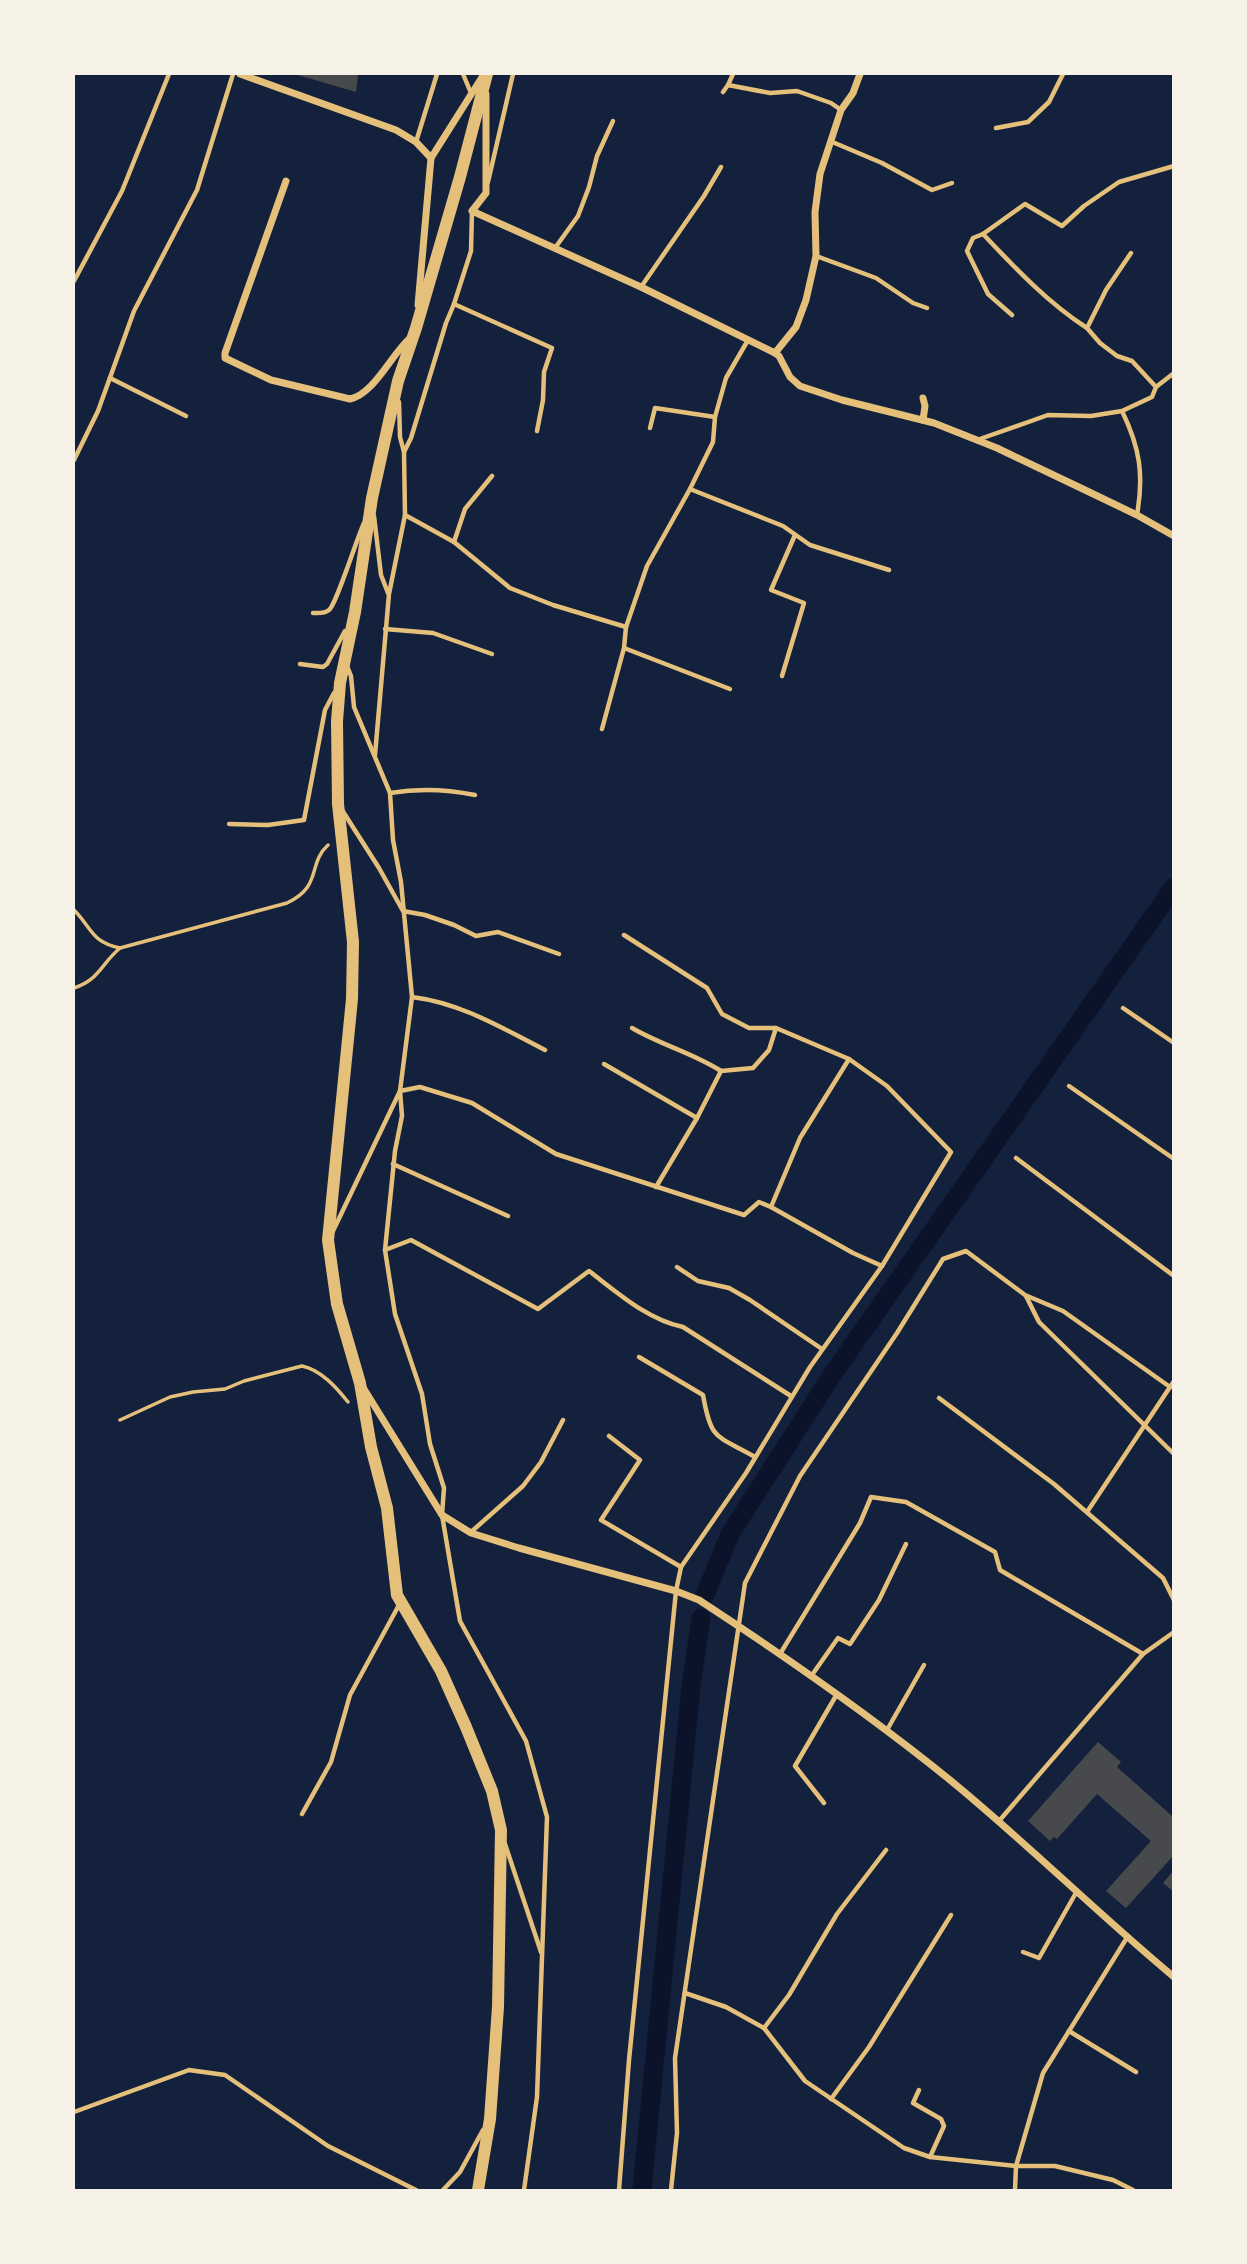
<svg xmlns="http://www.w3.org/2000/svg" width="1247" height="2264" font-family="Signika,sans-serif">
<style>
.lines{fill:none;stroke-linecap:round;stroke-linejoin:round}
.canal{stroke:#0b132b;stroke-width:19}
.building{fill:#48494c}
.path{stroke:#e5c07b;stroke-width:3.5}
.service{stroke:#e5c07b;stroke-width:4.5}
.minor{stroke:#e5c07b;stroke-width:7}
.tertiary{stroke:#e5c07b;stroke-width:12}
</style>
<rect width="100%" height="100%" fill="#14213d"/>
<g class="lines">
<g class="canal">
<polyline points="705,1595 730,1534 832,1375 1174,887"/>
<polyline points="642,2190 691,1686 701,1618"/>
</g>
</g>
<g class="building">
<polygon points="294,74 358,74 356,92"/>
<polygon points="1098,1742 1121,1762 1117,1767 1172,1816 1174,1814 1174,1855 1126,1908 1106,1891 1151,1841 1097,1794 1057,1839 1054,1837 1050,1841 1028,1821"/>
<polygon points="1174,1870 1174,1892 1163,1883"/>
</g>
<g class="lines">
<g class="path">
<path d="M 74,910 C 92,928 91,942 120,948"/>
<path d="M 74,988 C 100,979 100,965 120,948 L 287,903 C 323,886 307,864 328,845"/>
<path d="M 120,1420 L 170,1397 L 193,1392 L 225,1389 L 244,1381 L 302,1366 C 321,1370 336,1387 348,1402"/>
</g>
<g class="service">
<polyline points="463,74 471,93"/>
<polyline points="728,85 733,74"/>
<polyline points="723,92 728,85 770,93 797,91 831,103 841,110"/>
<polyline points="996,128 1028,122 1049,102 1063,74"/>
<polyline points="830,141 882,163 932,190 952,183"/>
<polyline points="416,142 437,74"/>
<polyline points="488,182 513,74"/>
<polyline points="472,211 471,251 454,304 552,348 544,372 543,400 537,431"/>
<path d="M 983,234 C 1015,268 1048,303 1087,328"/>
<polyline points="555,248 578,216 589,187 597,156 613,121"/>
<polyline points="1131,253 1106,290 1087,328 1100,343 1117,356 1132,361 1156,387"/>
<polyline points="816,256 876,278 913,303 927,308"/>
<polyline points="74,281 122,191 169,74"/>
<polyline points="641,287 704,196 721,167"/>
<polyline points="1012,315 988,294 967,251 973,238 983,234 1025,204 1062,226 1084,206 1119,182 1174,166"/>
<polyline points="110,378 186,416"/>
<path d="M 1122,411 C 1140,448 1144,475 1137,515"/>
<polyline points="650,428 655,408 715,417"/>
<polyline points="977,440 1048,415 1091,416 1122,411 1152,397 1156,387 1174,373"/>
<polyline points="404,452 411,438 446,323 454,304"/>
<polyline points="74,460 98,411 134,311 197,190 233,74"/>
<polyline points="690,489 783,526 810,545 889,570"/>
<polyline points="405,515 454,542 510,588 553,605 626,627"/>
<polyline points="374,516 381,575 388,593"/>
<polyline points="454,542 465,509 492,476"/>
<path d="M 313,613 C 318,613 324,614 329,610 C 336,605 357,538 364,523"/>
<polyline points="385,629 433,633 492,654"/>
<polyline points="624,648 730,689"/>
<polyline points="300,664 323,667 327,664 345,631"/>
<polyline points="782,676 804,603 771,590 795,535"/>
<polyline points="602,729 624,648 626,627 647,566 690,489 713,442 715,417 726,378 748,340"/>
<polyline points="375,755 389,594 405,515 404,452 400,437 399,402"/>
<path d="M 390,793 C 419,788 446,789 475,795"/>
<polyline points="342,810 379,868 403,911 425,915 454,925 476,936 498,932 559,954"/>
<polyline points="229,824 268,825 304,820 325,710 334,693"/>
<polyline points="624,935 707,988 722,1014 749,1028 776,1028 769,1050 753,1068 721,1071 697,1118 656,1187"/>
<path d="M 412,997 C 461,1003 502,1028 545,1050"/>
<polyline points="1123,1008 1174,1043"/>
<path d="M 632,1028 C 661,1045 693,1053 721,1071"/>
<polyline points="604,1064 697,1118"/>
<polyline points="1069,1086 1174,1159"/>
<polyline points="1016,1158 1174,1276"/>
<polyline points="393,1164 508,1216"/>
<polyline points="771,1207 800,1138 849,1059"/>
<polyline points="333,1231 400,1091 412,997 401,882 393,840 390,793 354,707 351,676 347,666"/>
<path d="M 385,1250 L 411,1240 L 538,1309 L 589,1271 C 618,1293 648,1320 683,1327 L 791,1396"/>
<polyline points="677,1267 698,1281 729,1288 750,1300 822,1349"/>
<polyline points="1026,1296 1039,1322 1174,1454"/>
<path d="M 639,1357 L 703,1395 C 711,1441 716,1435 755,1457"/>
<polyline points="939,1398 1054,1484 1163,1578 1174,1600"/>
<polyline points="609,1436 640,1460 601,1520 681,1567"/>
<polyline points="1087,1512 1174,1381"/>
<polyline points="471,1532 523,1486 541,1462 563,1420"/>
<polyline points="780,1654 860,1523 871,1497 906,1502 995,1552 1000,1570 1143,1654 999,1821"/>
<polyline points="1143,1654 1174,1632"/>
<polyline points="812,1675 838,1638 850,1644 879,1600 906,1544"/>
<polyline points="887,1730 924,1665"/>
<polyline points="824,1803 795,1766 837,1694"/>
<polyline points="302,1814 331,1762 350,1695 399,1605"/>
<polyline points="505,1844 541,1952"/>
<polyline points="1023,1952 1039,1958 1077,1891"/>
<polyline points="685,1993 726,2007 764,2028 805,2081 904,2148 930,2157 1016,2166 1055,2166 1113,2180 1133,2190"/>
<polyline points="764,2028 789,1995 837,1914 886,1850"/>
<polyline points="1069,2031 1136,2072"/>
<polyline points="919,2090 913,2103 941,2119 944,2126 930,2157"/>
<polyline points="831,2099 869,2047 951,1915"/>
<polyline points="74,2112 189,2070 225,2075 328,2146 416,2190"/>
<polyline points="443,2190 460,2172 483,2130"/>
<polyline points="524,2190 537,2097 547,1817 526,1741 460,1621 442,1515 444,1488 430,1444 422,1394 395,1314 385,1250 395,1151 402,1116 400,1091 420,1087 472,1103 556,1154 744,1215 759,1202 771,1207 853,1253 882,1266"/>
<polyline points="619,2190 629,2060 676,1591 681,1567 746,1473 810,1367 882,1266 951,1152 887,1086 849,1059 776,1028"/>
<polyline points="671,2190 677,2133 675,2058 745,1583 800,1476 897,1333 943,1259 966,1251 1025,1295 1063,1311 1170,1387"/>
<polyline points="1015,2190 1016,2166 1043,2073 1128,1936"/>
</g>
<g class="minor">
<polyline points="240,74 396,130 416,142 431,158"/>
<polyline points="486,94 486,193 472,211 641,287 775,353 779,356 790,377 800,386 842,400 934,423 997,448 1085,490 1137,515 1174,536"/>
<path d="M 286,181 L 225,353 L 225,358 L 271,380 L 350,399 C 374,394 391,355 410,338"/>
<polyline points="418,305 431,158 484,74"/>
<polyline points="775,353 796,327 806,300 816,256 815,212 820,174 841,110 853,93 860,74"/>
<polyline points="923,398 925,406 923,420"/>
<path d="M 364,1389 L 442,1515 L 471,1533 L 519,1548 L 676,1591 L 699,1600 C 786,1657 870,1715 950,1780 C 1027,1843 1097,1913 1174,1977"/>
</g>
<polyline class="tertiary" points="478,2190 490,2119 498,2007 501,1830 492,1791 466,1727 441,1671 397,1595 387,1508 371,1447 360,1383 337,1304 328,1240 352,999 353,942 338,804 337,721 340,683 355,612 372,498 398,381 416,328 460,177 487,74"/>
</g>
<rect width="1247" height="2264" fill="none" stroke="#f6f1e7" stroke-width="150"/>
</svg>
